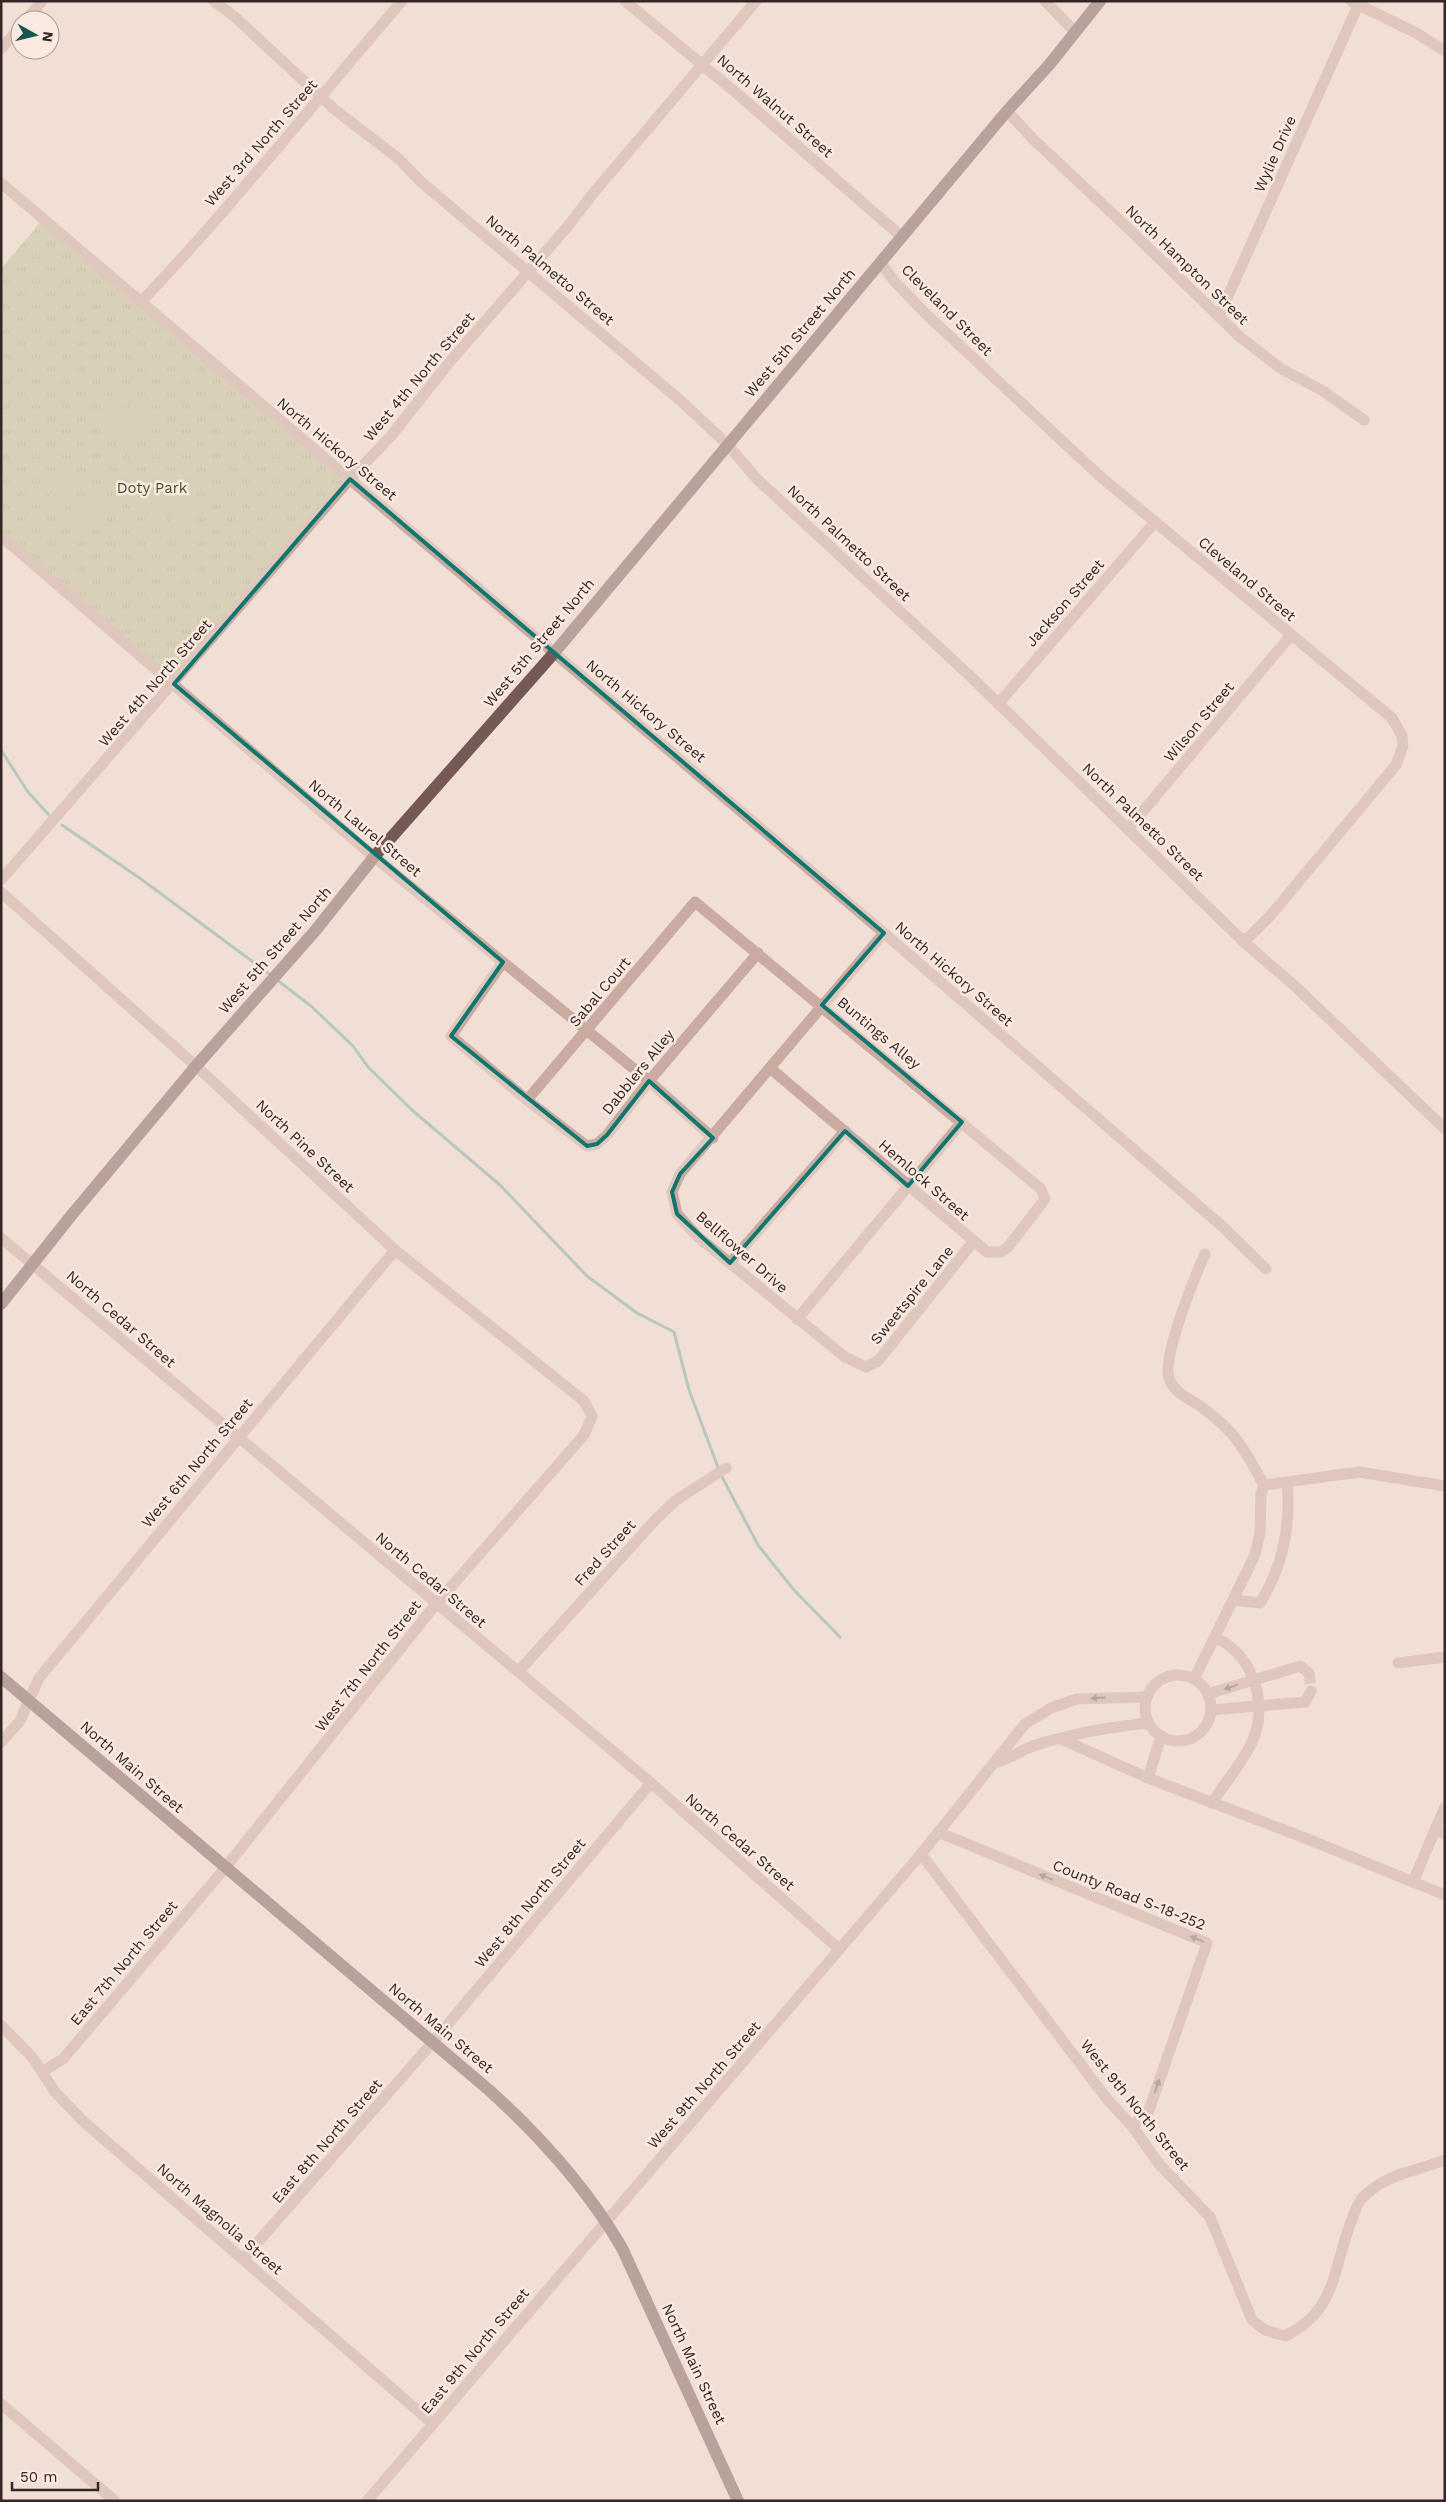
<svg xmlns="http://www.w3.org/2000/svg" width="1446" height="2502" font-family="'Work Sans',sans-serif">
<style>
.grass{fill:url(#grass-tufts)}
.pitch{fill:#bac095}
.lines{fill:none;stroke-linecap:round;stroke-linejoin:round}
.stream{stroke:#74aea5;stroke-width:3}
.minor-tunnel{stroke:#cbb9b2;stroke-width:11;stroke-dasharray:11 5.5;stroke-linecap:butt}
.minor{stroke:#c9aba1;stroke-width:11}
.major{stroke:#755954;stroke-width:12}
.oneway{fill:#76625c}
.marked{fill:none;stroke:#0f766e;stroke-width:4;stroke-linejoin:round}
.labels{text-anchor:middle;stroke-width:5;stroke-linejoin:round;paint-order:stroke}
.street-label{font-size:15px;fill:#332624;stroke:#f9e9e1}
.park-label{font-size:15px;fill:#4b5127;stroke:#f9e9e1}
</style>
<defs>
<pattern id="grass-tufts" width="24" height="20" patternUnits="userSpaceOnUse" patternTransform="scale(1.25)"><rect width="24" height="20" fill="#bac095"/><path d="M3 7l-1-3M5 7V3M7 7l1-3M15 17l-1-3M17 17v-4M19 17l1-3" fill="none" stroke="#a0a580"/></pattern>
</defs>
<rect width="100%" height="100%" fill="#f1ded5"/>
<polygon class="grass" points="43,219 350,479 174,684 1,536 1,269"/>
<g class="pitch">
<polygon points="122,382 137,394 110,426 96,413"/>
<polygon points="146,402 161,414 134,446 120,433"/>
<polygon points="70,472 84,484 58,516 43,503"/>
<polygon points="167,476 182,488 155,520 141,507"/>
<polygon points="93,491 108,504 81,535 67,523"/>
<polygon points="191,496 206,509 179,540 165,527"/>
</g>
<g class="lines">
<g class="stream">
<polyline points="1,750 28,792 49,815"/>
<polyline points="62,825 141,879 272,976"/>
<polyline points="277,980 311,1006 353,1046 368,1067 412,1110 500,1185 587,1276 637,1313 674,1332 689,1390 719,1470"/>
<polyline points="721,1475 758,1545 794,1590 840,1637"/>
</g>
<polyline class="minor-tunnel" points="1309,1673 1311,1691"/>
<g class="minor">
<polyline points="214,1 235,17 334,109 399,159 420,181 681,401 727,444 757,479 969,675 1244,942 1296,987 1445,1129"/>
<polyline points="625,1 740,96 902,237"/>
<polyline points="1045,1 1075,32"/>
<polyline points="1351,1 1418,34 1445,51"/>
<polyline points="26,20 42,1"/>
<polyline points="1,49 20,27"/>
<polyline points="1007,111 1033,139 1131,231 1239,336 1280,368 1323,391 1364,420"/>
<polyline points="1,183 884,933 1223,1227 1266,1269"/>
<polyline points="881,263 895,282 927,315 1102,478 1392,718 1402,736 1403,746 1396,765 1270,916 1244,942"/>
<path d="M 141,302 C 232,206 315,102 402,1"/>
<polyline points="1219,316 1360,1"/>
<polyline points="1,536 374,857 649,1081 713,1138"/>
<polyline points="998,704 1155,522"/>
<polyline points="1129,828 1291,635"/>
<polyline points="1,880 350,479 391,436 448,364 568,226 591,196 756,1"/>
<polyline points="1,892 196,1066 395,1250 584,1401 592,1416 584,1435 436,1604 225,1868 63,2059 42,2072"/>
<polyline points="884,933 680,1174 672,1192 677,1214 698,1237 845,1357 866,1367 878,1361 973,1242"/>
<polyline points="503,962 451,1036 527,1100 587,1146 597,1144 607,1135 649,1081 758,953"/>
<polyline points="527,1100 695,902 1041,1189 1045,1199 1008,1247 1001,1252 987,1252 770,1068"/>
<polyline points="1,1238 651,1783 838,1948"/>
<path d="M 1205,1254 C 1195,1276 1162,1357 1169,1378 C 1174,1394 1191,1399 1203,1408 C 1212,1415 1223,1424 1231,1433 C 1245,1448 1254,1468 1264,1485"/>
<polyline points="730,1263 845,1131"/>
<polyline points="797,1319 962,1122"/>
<path d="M 1234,1600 L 1260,1603 C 1283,1566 1291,1525 1287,1482"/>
<polyline points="1398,1663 1445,1657"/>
<polyline points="518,1672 657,1518 675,1501 726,1468"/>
<circle cx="1178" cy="1708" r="33"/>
<polyline points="1194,1679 1255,1555 1260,1533 1261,1493 1264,1485 1359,1472 1445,1486"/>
<polyline points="1208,1694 1300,1666 1309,1673"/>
<polyline points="1211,1710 1305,1702 1311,1691"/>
<polyline points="1061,1739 1148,1778 1305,1838 1445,1895"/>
<polyline points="1,1742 20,1721 39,1678 395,1250"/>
<path d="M 994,1763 C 1009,1760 1019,1751 1033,1746 C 1070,1734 1110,1727 1148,1723"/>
<polyline points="1148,1778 1161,1736"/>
<path d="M 1212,1803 C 1224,1784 1243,1762 1252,1742 C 1269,1705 1254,1655 1216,1638"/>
<polyline points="1435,1830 1445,1807"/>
<polyline points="938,1832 1207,1943 1148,2113 1132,2126"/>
<path d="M 921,1854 L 1107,2099 L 1132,2126 L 1159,2164 L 1210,2217 L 1252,2320 L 1265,2330 L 1285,2336 C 1337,2311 1332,2271 1351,2222 C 1354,2215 1357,2203 1362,2198 C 1387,2173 1414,2172 1445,2160"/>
<polyline points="1413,1882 1435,1830 1445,1834"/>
<polyline points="1,2025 32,2057 55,2092 83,2121 432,2423"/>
<polyline points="243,2259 432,2043 651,1783"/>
<polyline points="1,2404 115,2501"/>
<polyline points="367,2501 921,1854 1025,1724 1051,1708 1077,1699 1147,1697"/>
</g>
<g class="major">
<polyline points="1,1304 70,1217 196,1066 315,931 374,857 554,653 1007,111 1049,65 1100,1"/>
<path d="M 1,1677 L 489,2090 C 540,2136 587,2188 622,2248 L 738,2501"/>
</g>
</g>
<defs><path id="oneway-solid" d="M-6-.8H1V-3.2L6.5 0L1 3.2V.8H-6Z" transform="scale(1.25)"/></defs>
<g class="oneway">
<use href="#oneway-solid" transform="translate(1231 1687) rotate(161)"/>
<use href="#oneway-solid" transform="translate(1098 1698) rotate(176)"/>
<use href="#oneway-solid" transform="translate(1046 1877) rotate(-158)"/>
<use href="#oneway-solid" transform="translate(1197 1939) rotate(-158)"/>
<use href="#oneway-solid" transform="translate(1157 2086) rotate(-71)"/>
</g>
<path d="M0 0H1446V2502H0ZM 350,479 L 884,933 L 822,1005 L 962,1122 L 908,1186 L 845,1131 L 730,1263 L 677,1214 L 672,1192 L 680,1174 L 713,1138 L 649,1081 L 607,1135 L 597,1144 L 587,1146 L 451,1036 L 503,962 L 174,684 Z" fill="#f1ded5" fill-opacity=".55" fill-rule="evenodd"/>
<path class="marked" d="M 350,479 L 884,933 L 822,1005 L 962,1122 L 908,1186 L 845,1131 L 730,1263 L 677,1214 L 672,1192 L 680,1174 L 713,1138 L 649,1081 L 607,1135 L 597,1144 L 587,1146 L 451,1036 L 503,962 L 174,684 Z"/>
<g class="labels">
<g class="street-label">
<text transform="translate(775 106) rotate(41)" y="5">North Walnut Street</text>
<text transform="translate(261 143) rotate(-49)" y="5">West 3rd North Street</text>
<text transform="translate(1275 154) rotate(-66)" y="5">Wylie Drive</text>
<text transform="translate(1187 265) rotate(44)" y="5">North Hampton Street</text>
<text transform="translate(550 270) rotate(40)" y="5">North Palmetto Street</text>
<text transform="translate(947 310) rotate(45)" y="5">Cleveland Street</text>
<text transform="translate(800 333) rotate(-50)" y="5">West 5th Street North</text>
<text transform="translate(419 377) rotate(-50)" y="5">West 4th North Street</text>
<text transform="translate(337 449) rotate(40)" y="5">North Hickory Street</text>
<text transform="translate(849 543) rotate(43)" y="5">North Palmetto Street</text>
<text transform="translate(1247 579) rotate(40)" y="5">Cleveland Street</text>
<text transform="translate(1065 603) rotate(-49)" y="5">Jackson Street</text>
<text transform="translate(539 643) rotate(-50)" y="5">West 5th Street North</text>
<text transform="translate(155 683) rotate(-49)" y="5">West 4th North Street</text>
<text transform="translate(646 711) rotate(40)" y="5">North Hickory Street</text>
<text transform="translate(1199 722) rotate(-50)" y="5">Wilson Street</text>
<text transform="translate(1143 822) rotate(44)" y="5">North Palmetto Street</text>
<text transform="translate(365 828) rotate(40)" y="5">North Laurel Street</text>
<text transform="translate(275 950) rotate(-49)" y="5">West 5th Street North</text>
<text transform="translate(954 974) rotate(41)" y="5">North Hickory Street</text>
<text transform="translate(600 992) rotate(-50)" y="5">Sabal Court</text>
<text transform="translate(879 1033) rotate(40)" y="5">Buntings Alley</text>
<text transform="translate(638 1072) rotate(-51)" y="5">Dabblers Alley</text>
<text transform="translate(305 1146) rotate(43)" y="5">North Pine Street</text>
<text transform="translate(924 1180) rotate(41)" y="5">Hemlock Street</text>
<text transform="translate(742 1252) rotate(41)" y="5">Bellflower Drive</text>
<text transform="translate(912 1295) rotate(-51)" y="5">Sweetspire Lane</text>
<text transform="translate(121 1319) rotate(41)" y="5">North Cedar Street</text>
<text transform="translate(197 1463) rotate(-50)" y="5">West 6th North Street</text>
<text transform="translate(605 1553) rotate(-48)" y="5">Fred Street</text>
<text transform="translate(431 1580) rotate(40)" y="5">North Cedar Street</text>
<text transform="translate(368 1666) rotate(-52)" y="5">West 7th North Street</text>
<text transform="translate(132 1767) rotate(41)" y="5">North Main Street</text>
<text transform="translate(740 1842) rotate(41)" y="5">North Cedar Street</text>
<text transform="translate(1129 1895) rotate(22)" y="5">County Road S-18-252</text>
<text transform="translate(530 1903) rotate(-50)" y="5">West 8th North Street</text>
<text transform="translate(124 1963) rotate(-50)" y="5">East 7th North Street</text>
<text transform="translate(441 2028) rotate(40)" y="5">North Main Street</text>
<text transform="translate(704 2085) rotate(-49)" y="5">West 9th North Street</text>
<text transform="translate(1135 2105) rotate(51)" y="5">West 9th North Street</text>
<text transform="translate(327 2141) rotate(-49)" y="5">East 8th North Street</text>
<text transform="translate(220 2219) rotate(41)" y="5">North Magnolia Street</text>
<text transform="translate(475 2351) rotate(-50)" y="5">East 9th North Street</text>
<text transform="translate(694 2364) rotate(65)" y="5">North Main Street</text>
</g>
<g class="park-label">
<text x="152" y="493">Doty Park</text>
</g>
</g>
<rect width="1446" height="2502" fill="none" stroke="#332624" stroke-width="5"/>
<g transform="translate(35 35) rotate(98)"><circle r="24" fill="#f9e9e1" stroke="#aa9b95"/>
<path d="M0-4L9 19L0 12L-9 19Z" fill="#19554c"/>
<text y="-8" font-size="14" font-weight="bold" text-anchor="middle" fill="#332624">N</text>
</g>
<path d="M12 2482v8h86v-8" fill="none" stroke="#332624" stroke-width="2.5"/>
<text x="20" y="2482" font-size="15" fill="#332624" stroke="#f9e9e1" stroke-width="4" paint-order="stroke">50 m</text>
</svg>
